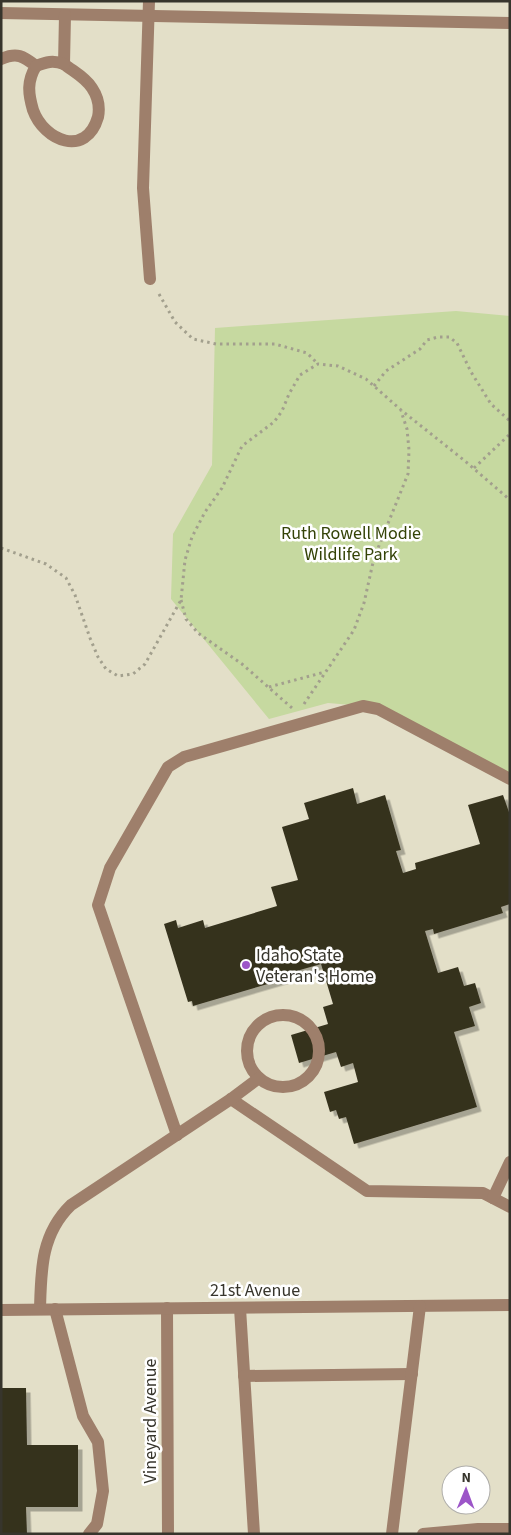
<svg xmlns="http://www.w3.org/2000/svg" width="511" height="1535" font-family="'Source Sans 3',sans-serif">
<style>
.green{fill:#c6d9a0}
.building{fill:#36321f;filter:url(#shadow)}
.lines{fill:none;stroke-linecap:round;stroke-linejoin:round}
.path{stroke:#a29f8d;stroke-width:3;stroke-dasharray:2.5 4;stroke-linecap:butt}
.minor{stroke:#9e7f6b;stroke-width:12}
.poi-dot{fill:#9c55c8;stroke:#fff;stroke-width:2}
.labels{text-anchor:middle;stroke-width:5;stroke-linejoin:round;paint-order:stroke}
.park-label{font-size:18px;fill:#344307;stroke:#fff}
.poi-label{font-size:18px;fill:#37352c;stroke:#fff;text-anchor:start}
.street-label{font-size:18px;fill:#37352c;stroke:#fff}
</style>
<defs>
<filter id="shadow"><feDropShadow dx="4.5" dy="4.5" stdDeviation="0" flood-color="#0004"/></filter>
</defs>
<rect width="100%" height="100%" fill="#e3dfc8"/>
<polygon class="green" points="456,311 510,316 510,779 363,706 328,703 269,719 171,599 173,534 212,465 215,328"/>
<g class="building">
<polygon points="353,788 357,804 385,795 401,850 396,851 403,873 416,869 415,863 480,844 468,805 503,795 510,815 510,904 501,907 503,913 434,934 433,929 425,931 438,973 458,967 464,986 475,983 481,1003 469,1007 475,1026 454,1032 477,1107 354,1144 346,1117 339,1119 336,1110 330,1112 324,1092 358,1082 353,1063 341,1067 336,1052 299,1063 291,1035 328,1024 323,1007 333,1004 321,964 300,970 302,974 193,1006 192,1001 188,1002 164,924 176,920 178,928 203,920 205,928 277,906 271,887 298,880 282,827 309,819 304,803"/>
<polygon points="1,1388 26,1388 27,1445 78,1445 78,1507 26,1507 27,1534 1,1534"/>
</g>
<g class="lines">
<g class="path">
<polyline points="159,294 175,322 193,339 216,344 275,344 307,353 318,364"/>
<polyline points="374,386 386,371 420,349 427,340 438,337 449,337 457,343 471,372 491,404 510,421"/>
<polyline points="474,468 510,434"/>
<polyline points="1,548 46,564 66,578 75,595 90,638 98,657 106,669 118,676 133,674 145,664 181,600 185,560 192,537 205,512 222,488 242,446 274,422 282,411 289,394 300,375 318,364 338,366 366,379 401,410 465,461 510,500"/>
<polyline points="181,600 186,619 198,633 242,664 292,708"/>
<polyline points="269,687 325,672"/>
<polyline points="304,704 354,630 364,603 374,558 408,474 409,450 407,429 401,411"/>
</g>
<g class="minor">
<polyline points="149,1 143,188 150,279"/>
<polyline points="1,13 510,23"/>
<path d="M 1,59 C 17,52 23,56 36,66 C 27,81 28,93 33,110 C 44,141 86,158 98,117 C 100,107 98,97 92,88 C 85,77 74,72 64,64 L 65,15"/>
<path d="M 36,66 C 46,62 53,60 64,64"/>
<circle cx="283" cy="1051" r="36"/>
<polyline points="231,1099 367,1191 483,1193 510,1207"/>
<polyline points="177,1135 98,905 110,868 168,767 184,757 363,706 378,709 510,779"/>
<polyline points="493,1198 510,1162"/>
<polyline points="167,1308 168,1534"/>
<polyline points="240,1308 254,1534"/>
<path d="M 40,1309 C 41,1270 41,1234 71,1205 L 231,1099 L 259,1078"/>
<polyline points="55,1309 83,1416 98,1442 103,1491 97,1524 89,1534"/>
<polyline points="1,1310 510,1305"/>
<polyline points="244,1376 412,1374"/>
<polyline points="392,1534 420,1306"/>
<polyline points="423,1534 478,1529 510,1529"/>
</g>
</g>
<circle class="poi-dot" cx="246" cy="965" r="5"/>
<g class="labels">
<g class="park-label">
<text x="351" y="539">Ruth Rowell Modie<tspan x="351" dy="21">Wildlife Park</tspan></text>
</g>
<g class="poi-label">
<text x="256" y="961">Idaho State<tspan x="256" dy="21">Veteran's Home</tspan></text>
</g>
<g class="street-label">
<text x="255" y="1296">21st Avenue</text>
<text transform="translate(150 1421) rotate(-90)" y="6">Vineyard Avenue</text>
</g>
</g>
<rect width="511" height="1535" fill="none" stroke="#37352c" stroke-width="5"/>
<g transform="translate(466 1490) rotate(1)"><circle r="24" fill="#ffffff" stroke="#afaeab"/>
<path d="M0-4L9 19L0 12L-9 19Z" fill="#9c55c8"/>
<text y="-8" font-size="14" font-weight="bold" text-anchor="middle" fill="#37352c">N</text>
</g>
</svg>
